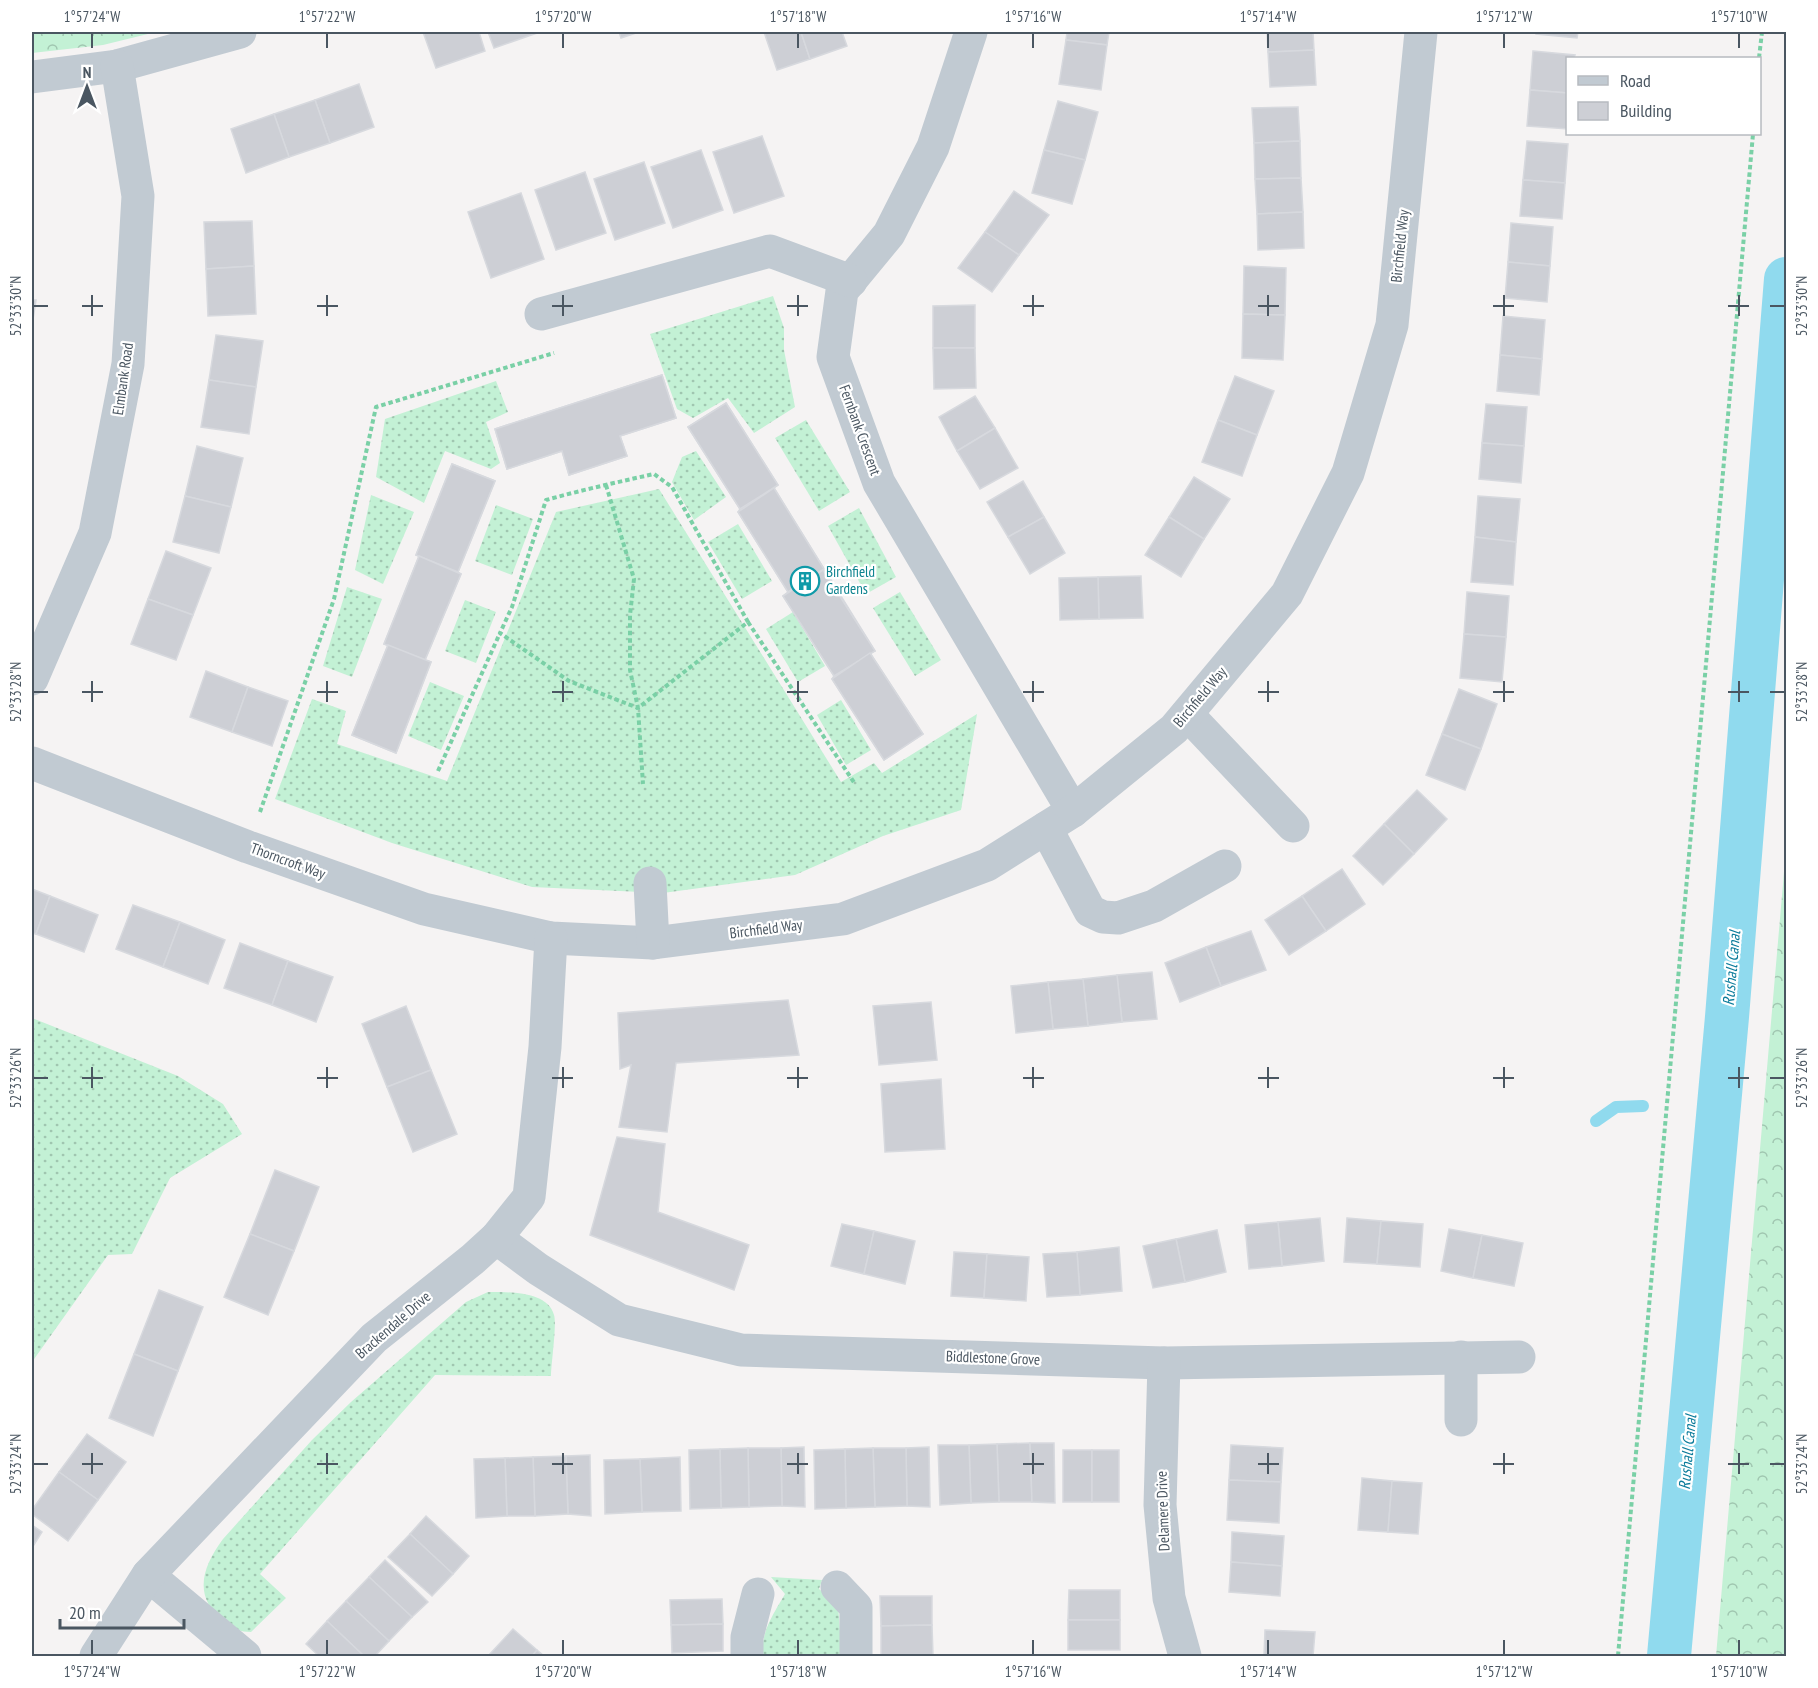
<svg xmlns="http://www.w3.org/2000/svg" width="1818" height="1688" font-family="'PT Sans Narrow',sans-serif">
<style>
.grass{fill:url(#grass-dots)}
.forest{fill:url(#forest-crowns)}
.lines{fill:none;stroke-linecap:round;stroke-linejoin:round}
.stream{stroke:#90daee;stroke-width:12}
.canal{stroke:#90daee;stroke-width:44}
.building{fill:#cdcfd5;stroke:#d7d9de;stroke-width:1.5}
.path{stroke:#7ad0a6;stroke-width:4;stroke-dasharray:4.5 3;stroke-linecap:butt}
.minor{stroke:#c1cad2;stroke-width:33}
.ticks{fill:none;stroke:#4a5661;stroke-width:2}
.labels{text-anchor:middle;stroke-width:4.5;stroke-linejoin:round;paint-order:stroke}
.street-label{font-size:15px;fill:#4a5661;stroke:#fff}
.culture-label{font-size:15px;fill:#0d838f;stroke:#fff;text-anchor:start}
.water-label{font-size:16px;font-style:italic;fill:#0c7c9b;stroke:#fff}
.neatline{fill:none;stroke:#4a5661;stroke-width:2}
.ticks-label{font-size:15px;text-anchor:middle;fill:#4a5661}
</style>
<defs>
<pattern id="grass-dots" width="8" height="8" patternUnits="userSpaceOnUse" patternTransform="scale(1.5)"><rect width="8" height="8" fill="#c3f1d5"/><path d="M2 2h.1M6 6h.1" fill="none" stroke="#a0c6b0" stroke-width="1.8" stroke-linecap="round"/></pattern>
<pattern id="forest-crowns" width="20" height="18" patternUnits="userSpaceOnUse" patternTransform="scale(1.5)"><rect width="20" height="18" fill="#c3f1d5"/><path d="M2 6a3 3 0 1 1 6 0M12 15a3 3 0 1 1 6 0" fill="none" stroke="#a0c6b0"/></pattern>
</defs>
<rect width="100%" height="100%" fill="#f5f3f3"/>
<g class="grass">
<polygon points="773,296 784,328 784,350 795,407 754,433 728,398 693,418 677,409 650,334"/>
<polygon points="496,381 508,412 486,422 500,463 491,469 445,451 424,503 376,477 385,419"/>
<polygon points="806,420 850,492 819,511 775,438"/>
<polygon points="696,451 726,497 694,520 672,482 682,457"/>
<polygon points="659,489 841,782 874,763 882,773 977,714 961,810 883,836 795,875 663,893 532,887 392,843 275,799 312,699 346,711 337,744 447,781 556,512"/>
<polygon points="371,495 414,512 383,584 355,570"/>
<polygon points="496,505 533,519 512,575 475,561"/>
<polygon points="859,508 896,577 866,594 828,526"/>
<polygon points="738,524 772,581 742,599 708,542"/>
<polygon points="347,587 382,599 352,677 323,666"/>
<polygon points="900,592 941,660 915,676 873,608"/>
<polygon points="465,600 496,612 476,663 445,651"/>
<polygon points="793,612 825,666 798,682 766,629"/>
<polygon points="430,682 464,696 441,750 408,736"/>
<polygon points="841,700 871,750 846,765 817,715"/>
<polygon points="32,1018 178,1076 223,1104 242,1134 170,1178 132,1254 108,1255 32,1362"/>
<path d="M 488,1292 C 508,1292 548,1291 554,1315 C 557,1324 551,1365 551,1376 L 435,1375 L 260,1574 L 286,1598 L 251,1632 C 240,1632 235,1629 225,1622 C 192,1598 202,1567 223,1539 L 312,1440 L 351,1402 L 466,1302 Z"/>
<path d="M 771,1577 L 822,1580 L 819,1589 L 838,1605 L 842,1656 L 763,1656 C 760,1633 774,1613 785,1594 Z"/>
</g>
<g class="forest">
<polygon points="32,32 156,32 103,45 32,53"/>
<polygon points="1786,846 1786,1656 1716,1656 1783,884"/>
</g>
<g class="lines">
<polyline class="stream" points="1596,1121 1616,1107 1643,1106"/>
<polyline class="canal" points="1669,1656 1727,1017 1786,279"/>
</g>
<g class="building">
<polygon points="423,32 479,32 485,51 436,68"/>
<polygon points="488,32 540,32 494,48"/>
<polygon points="619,32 639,32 621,38"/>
<polygon points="764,32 801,32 810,59 777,70"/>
<polygon points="801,32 842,32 847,46 810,59"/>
<polygon points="1067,32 1109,32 1107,45 1066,40"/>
<polygon points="1267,32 1313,32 1314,50 1268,52"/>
<polygon points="1536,32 1578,32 1577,38 1536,34"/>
<polygon points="1066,40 1107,45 1101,90 1059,84"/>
<polygon points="1314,50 1316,85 1270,87 1268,52"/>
<polygon points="1533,51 1575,55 1574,58 1568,58 1568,93 1530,90"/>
<polygon points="359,84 374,127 330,143 315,100"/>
<polygon points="1530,90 1568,93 1568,129 1527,126"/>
<polygon points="315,100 330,143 289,157 274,114"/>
<polygon points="1058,101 1098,112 1085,160 1044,150"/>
<polygon points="1298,107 1300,141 1254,143 1252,108"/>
<polygon points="274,114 289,157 246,173 231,129"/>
<polygon points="762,136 784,196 734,213 713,152"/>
<polygon points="1300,141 1301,178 1255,179 1254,143"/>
<polygon points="1527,141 1568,144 1565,183 1523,180"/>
<polygon points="701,150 723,210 673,228 651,167"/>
<polygon points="1044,150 1085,160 1072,204 1032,193"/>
<polygon points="644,162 665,223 615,240 594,179"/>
<polygon points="585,172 606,233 556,250 535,190"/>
<polygon points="1301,178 1303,212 1257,214 1255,179"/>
<polygon points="1523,180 1565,183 1562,219 1520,216"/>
<polygon points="1014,191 1049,215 1019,255 985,232"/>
<polygon points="521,193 544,259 491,278 468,212"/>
<polygon points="1303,212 1304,248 1258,250 1257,214"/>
<polygon points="252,221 254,266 206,269 204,222"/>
<polygon points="1511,223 1553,227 1550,266 1508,262"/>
<polygon points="985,232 1019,255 992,292 958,268"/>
<polygon points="1508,262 1550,266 1547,302 1505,298"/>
<polygon points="254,266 256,314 208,316 206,269"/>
<polygon points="1244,266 1286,268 1285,315 1243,314"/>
<polygon points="32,300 36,300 32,326"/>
<polygon points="975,305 975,348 933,348 933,306"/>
<polygon points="1243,314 1285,315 1283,360 1242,358"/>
<polygon points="1503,316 1545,320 1542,359 1500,355"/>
<polygon points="216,335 263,341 256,387 209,380"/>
<polygon points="933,348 975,348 976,388 934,389"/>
<polygon points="1500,355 1542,359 1539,395 1497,391"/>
<polygon points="662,375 676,418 620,436 627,456 569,475 562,451 507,469 495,429"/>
<polygon points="662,375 676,418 620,436 627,456 569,475 562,451 507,469 495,429"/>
<polygon points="1235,376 1274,391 1257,435 1218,420"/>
<polygon points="209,380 256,387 249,434 201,427"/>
<polygon points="975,396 995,428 957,451 939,417"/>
<polygon points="726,403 778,485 774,488 875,651 870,653 923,734 884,760 832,679 834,676 783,596 788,592 738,512 740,509 688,427"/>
<polygon points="726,403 778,485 740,509 688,427"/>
<polygon points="1486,404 1527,407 1524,446 1482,443"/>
<polygon points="1218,420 1257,435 1242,476 1202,462"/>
<polygon points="995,428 1018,468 980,489 957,451"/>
<polygon points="1482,443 1524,446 1521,483 1479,479"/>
<polygon points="197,446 243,458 231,507 185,496"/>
<polygon points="452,464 495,481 458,572 461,574 425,660 431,662 396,753 352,735 388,645 384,644 419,556 416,555"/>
<polygon points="452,464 495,481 458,572 416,555"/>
<polygon points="1194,477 1230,499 1204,539 1169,517"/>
<polygon points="1023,481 1044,517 1008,537 987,502"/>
<polygon points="774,488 824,569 788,592 738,512"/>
<polygon points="185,496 231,507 219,553 173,542"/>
<polygon points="1478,496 1520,499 1516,542 1475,537"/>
<polygon points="1044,517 1065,553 1030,574 1008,537"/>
<polygon points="1169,517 1204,539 1181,577 1145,555"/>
<polygon points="1475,537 1516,542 1513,585 1471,582"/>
<polygon points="166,551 211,568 193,615 148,599"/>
<polygon points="419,556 461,574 425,660 384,644"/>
<polygon points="823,570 875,651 834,676 783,596"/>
<polygon points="1141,576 1143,618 1099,619 1098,577"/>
<polygon points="1098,577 1099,619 1060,620 1059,578"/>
<polygon points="1467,592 1509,596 1506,637 1464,634"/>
<polygon points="148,599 193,615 176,660 131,644"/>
<polygon points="1464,634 1506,637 1502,682 1460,678"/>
<polygon points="388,645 431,662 396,753 352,735"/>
<polygon points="870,653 923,734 884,760 832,679"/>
<polygon points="206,671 248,687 232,732 190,717"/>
<polygon points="248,687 288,701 272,746 232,732"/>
<polygon points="1459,689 1497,704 1481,749 1442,734"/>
<polygon points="1442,734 1481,749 1465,790 1426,775"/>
<polygon points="1417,790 1447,819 1414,854 1384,824"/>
<polygon points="1384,824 1414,854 1383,885 1353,856"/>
<polygon points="1342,869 1365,904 1326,931 1302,896"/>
<polygon points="32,889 50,896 36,934 32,933"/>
<polygon points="50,896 98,915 84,952 36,934"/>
<polygon points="1302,896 1326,931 1289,955 1265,920"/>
<polygon points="133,905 180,922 163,967 116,949"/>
<polygon points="180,922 225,940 208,984 163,967"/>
<polygon points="1251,931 1266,970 1221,986 1206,947"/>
<polygon points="240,943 288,961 272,1005 224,988"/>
<polygon points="1206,947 1221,986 1180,1002 1165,963"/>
<polygon points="288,961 333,977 316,1022 272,1005"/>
<polygon points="1152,972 1157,1019 1122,1022 1117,975"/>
<polygon points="1117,975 1122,1022 1088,1026 1083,979"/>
<polygon points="1083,979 1088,1026 1053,1029 1048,982"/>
<polygon points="1048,982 1053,1029 1016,1033 1011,986"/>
<polygon points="788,1000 799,1055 676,1063 667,1132 619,1127 631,1065 620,1069 618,1013"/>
<polygon points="931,1002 937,1060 879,1065 873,1006"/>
<polygon points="406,1006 431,1070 387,1087 362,1024"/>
<polygon points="431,1070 457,1134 413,1152 387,1087"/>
<polygon points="941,1079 945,1149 885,1152 881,1084"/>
<polygon points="617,1137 665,1144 658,1212 749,1245 734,1290 590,1235"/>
<polygon points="275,1170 319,1187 294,1251 250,1234"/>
<polygon points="1320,1218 1324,1261 1282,1266 1278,1222"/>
<polygon points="1347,1218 1381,1221 1377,1264 1344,1262"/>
<polygon points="1381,1221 1423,1224 1420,1267 1377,1264"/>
<polygon points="1278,1222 1282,1266 1249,1269 1245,1225"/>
<polygon points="842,1224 874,1231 864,1274 831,1266"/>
<polygon points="1449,1229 1482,1235 1473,1278 1441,1271"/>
<polygon points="1217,1230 1226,1272 1185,1282 1176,1239"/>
<polygon points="874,1231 915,1241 905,1284 864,1274"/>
<polygon points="250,1234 294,1251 268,1315 224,1297"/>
<polygon points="1482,1235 1523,1243 1514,1286 1473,1278"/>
<polygon points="1176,1239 1185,1282 1153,1288 1143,1246"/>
<polygon points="1119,1247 1122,1291 1080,1295 1077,1252"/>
<polygon points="954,1252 987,1254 984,1298 951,1296"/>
<polygon points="1077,1252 1080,1295 1047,1297 1043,1254"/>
<polygon points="987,1254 1029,1257 1026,1301 984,1298"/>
<polygon points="159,1290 203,1307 178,1371 134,1354"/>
<polygon points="134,1354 178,1371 153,1436 109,1418"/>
<polygon points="87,1434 126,1462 98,1500 59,1472"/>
<polygon points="1030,1443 1032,1502 999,1502 997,1444"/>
<polygon points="1030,1443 1054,1443 1055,1503 1032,1502"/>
<polygon points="997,1444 999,1502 971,1503 969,1445"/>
<polygon points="938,1445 969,1445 971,1503 940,1505"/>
<polygon points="1231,1445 1283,1448 1281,1482 1229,1480"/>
<polygon points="804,1447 805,1507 782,1506 781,1448"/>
<polygon points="929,1447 930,1507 907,1506 906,1448"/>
<polygon points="748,1448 781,1448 782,1506 749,1507"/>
<polygon points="748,1448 749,1507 721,1508 720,1449"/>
<polygon points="873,1448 906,1448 907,1506 875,1507"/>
<polygon points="873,1448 875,1507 846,1508 845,1449"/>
<polygon points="720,1449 721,1508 690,1509 689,1450"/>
<polygon points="845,1449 846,1508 815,1509 814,1450"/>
<rect x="1063" y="1450" width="29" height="52"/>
<rect x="1092" y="1450" width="27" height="52"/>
<polygon points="590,1455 591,1516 568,1514 566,1456"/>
<polygon points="566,1456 568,1514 535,1516 533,1457"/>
<polygon points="533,1457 535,1516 507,1516 505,1458"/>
<polygon points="680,1457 681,1511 642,1512 640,1459"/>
<polygon points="505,1458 507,1516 476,1518 474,1459"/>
<polygon points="640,1459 642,1512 605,1514 604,1460"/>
<polygon points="59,1472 98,1500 68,1541 32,1514 32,1510"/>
<polygon points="1362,1478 1392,1481 1388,1532 1358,1530"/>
<polygon points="1229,1480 1281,1482 1279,1523 1227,1520"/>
<polygon points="1392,1481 1422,1483 1418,1534 1388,1532"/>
<polygon points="426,1516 469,1556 453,1574 410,1534"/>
<polygon points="32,1525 42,1532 32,1548"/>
<polygon points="1232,1532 1284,1536 1282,1566 1231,1562"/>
<polygon points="410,1534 453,1574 432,1596 388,1557"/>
<polygon points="385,1560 428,1602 412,1617 369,1577"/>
<polygon points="1231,1562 1282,1566 1280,1596 1229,1592"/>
<polygon points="369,1577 412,1617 389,1641 346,1601"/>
<polygon points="1069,1590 1120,1590 1120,1620 1068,1620"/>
<polygon points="880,1596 932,1596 932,1625 881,1626"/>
<polygon points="722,1599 723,1624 671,1625 670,1600"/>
<polygon points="346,1601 389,1641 375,1656 364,1656 327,1621"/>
<rect x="1068" y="1620" width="52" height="30"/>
<polygon points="327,1621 364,1656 319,1656 306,1644"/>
<polygon points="723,1624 723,1651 672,1653 671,1625"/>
<polygon points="932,1625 933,1655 881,1656 881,1626"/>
<polygon points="513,1629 537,1650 532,1656 488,1656"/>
<polygon points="1265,1630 1315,1632 1313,1656 1264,1656"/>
<polygon points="537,1650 544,1656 532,1656"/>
</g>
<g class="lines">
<g class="path">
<polyline points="1759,58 1762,32"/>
<path d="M 606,485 L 634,579 L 630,615 L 630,670 L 638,708 L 748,622 L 672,487 L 654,474 C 618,482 582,490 546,500 L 512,607 L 500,633 L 569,681 L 638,708 L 643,784"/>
<polyline points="748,622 855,784"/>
<polyline points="438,771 500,633"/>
<polyline points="260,812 334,599 376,407 554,353"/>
<polyline points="1618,1656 1753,134"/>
</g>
<g class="minor">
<polyline points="971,32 933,147 889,234 842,291 833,357 879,483 1073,811"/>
<polyline points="32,77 117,66 240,32"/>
<polyline points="541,314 770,251 851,281"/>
<polyline points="32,679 95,533 128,364 138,196 117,66"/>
<polyline points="1187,714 1293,826"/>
<polyline points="32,763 248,847 424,909 551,938 653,943 843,919 987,865 1073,811 1174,729 1287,594 1348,473 1392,325 1421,32"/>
<polyline points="1046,828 1090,911 1103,917 1118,918 1154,906 1225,866"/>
<polyline points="650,883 653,943"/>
<polyline points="496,1238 538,1269 619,1320 741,1350 1164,1363 1519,1357"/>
<polyline points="1461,1357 1461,1420"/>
<polyline points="1164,1363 1160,1505 1169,1598 1185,1656"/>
<polyline points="148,1575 245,1656"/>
<polyline points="837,1587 856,1607 856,1656"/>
<polyline points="96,1656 148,1575 374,1338 473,1259 496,1238 529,1197 545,1047 551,938"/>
<polyline points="747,1656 747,1637 758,1594"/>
</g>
</g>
<path class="ticks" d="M 92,33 L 92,48M 327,33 L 327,48M 563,33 L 563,48M 798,33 L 798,48M 1033,33 L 1033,48M 1268,33 L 1268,48M 1504,33 L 1504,48M 1739,33 L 1739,48M 92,295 L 92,316M 327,295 L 327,316M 563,295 L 563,316M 798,295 L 798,316M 1033,295 L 1033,316M 1268,295 L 1268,316M 1504,295 L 1504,316M 1739,295 L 1739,316M 33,306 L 48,306M 82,306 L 103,306M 317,306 L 338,306M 552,306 L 573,306M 787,306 L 808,306M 1023,306 L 1044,306M 1258,306 L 1279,306M 1493,306 L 1514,306M 1728,306 L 1749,306M 1770,306 L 1785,306M 92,681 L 92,702M 327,681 L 327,702M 563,681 L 563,702M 798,681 L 798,702M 1033,681 L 1033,702M 1268,681 L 1268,702M 1504,681 L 1504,702M 1739,681 L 1739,702M 33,692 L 48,692M 82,692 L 103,692M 317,692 L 338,692M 552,692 L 573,692M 787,692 L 808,692M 1023,692 L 1044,692M 1258,692 L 1279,692M 1493,692 L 1514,692M 1728,692 L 1749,692M 1770,692 L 1785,692M 92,1067 L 92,1088M 327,1067 L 327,1088M 563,1067 L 563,1088M 798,1067 L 798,1088M 1033,1067 L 1033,1088M 1268,1067 L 1268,1088M 1504,1067 L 1504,1088M 1739,1067 L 1739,1088M 33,1078 L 48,1078M 82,1078 L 103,1078M 317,1078 L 338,1078M 552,1078 L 573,1078M 787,1078 L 808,1078M 1023,1078 L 1044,1078M 1258,1078 L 1279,1078M 1493,1078 L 1514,1078M 1728,1078 L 1749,1078M 1770,1078 L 1785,1078M 92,1453 L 92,1474M 327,1453 L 327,1474M 563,1453 L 563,1474M 798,1453 L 798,1474M 1033,1453 L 1033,1474M 1268,1453 L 1268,1474M 1504,1453 L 1504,1474M 1739,1453 L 1739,1474M 33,1464 L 48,1464M 82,1464 L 103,1464M 317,1464 L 338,1464M 552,1464 L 573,1464M 787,1464 L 808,1464M 1023,1464 L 1044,1464M 1258,1464 L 1279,1464M 1493,1464 L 1514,1464M 1728,1464 L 1749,1464M 1770,1464 L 1785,1464M 92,1640 L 92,1655M 327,1640 L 327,1655M 563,1640 L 563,1655M 798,1640 L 798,1655M 1033,1640 L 1033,1655M 1268,1640 L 1268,1655M 1504,1640 L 1504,1655M 1739,1640 L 1739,1655"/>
<defs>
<g id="building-ring" transform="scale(1.5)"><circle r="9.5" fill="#fff" stroke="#0f9aa8" stroke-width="1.5"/><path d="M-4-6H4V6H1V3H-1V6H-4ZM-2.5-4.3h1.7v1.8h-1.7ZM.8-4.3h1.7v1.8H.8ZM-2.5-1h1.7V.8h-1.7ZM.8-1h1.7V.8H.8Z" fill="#0f9aa8"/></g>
</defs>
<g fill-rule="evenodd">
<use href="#building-ring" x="805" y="581"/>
</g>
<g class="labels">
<g class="street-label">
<text transform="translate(1400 246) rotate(-84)" y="5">Birchfield Way</text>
<text transform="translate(123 379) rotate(-82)" y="5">Elmbank Road</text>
<text transform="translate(860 430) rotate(70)" y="5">Fernbank Crescent</text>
<text transform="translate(1200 697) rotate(-50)" y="5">Birchfield Way</text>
<text transform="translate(288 861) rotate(20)" y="5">Thorncroft Way</text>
<text transform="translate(766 929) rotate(-7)" y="5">Birchfield Way</text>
<text transform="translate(393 1325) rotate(-41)" y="5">Brackendale Drive</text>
<text transform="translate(993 1358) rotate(2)" y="5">Biddlestone Grove</text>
<text transform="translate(1163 1511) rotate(-92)" y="5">Delamere Drive</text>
</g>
<g class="culture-label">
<text x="826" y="577">Birchfield<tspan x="826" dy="17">Gardens</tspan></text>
</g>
<g class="water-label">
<text transform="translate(1731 968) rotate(-85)" y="6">Rushall Canal</text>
<text transform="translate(1687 1452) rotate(-85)" y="6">Rushall Canal</text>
</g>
</g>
<rect width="1818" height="1688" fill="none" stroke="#ffffff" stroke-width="66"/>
<rect x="1566" y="57" width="195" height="78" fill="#ffffff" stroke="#b7bbc0" stroke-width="1.5"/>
<rect x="1578" y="76" width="30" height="9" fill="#c1cad2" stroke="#b7bbc0" stroke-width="1.5"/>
<text x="1620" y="87" font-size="18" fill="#4a5661">Road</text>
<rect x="1578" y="102" width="30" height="18" fill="#cdcfd5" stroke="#b7bbc0" stroke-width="1.5"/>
<text x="1620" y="117" font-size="18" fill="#4a5661">Building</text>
<g transform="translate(87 87)" stroke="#ffffff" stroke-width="4.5" paint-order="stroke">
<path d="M0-4.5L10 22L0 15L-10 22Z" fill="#4a5661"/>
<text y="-9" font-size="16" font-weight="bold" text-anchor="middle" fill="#4a5661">N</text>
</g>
<path d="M60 1619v9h124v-9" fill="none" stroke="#4a5661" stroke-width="3"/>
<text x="69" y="1619" font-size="18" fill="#4a5661" stroke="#ffffff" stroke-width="4.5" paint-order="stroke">20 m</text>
<rect x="33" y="33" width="1752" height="1622" class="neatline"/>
<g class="ticks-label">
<text x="92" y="22">1°57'24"W</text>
<text x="327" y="22">1°57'22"W</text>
<text x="563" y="22">1°57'20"W</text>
<text x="798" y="22">1°57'18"W</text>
<text x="1033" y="22">1°57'16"W</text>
<text x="1268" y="22">1°57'14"W</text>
<text x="1504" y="22">1°57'12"W</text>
<text x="1739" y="22">1°57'10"W</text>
<text transform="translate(16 306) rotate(-90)" y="5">52°33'30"N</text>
<text transform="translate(1802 306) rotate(-90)" y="5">52°33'30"N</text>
<text transform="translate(16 692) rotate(-90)" y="5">52°33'28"N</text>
<text transform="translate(1802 692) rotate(-90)" y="5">52°33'28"N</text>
<text transform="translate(16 1078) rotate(-90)" y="5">52°33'26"N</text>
<text transform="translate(1802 1078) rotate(-90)" y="5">52°33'26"N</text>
<text transform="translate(16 1464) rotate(-90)" y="5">52°33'24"N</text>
<text transform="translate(1802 1464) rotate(-90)" y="5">52°33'24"N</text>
<text x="92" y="1677">1°57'24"W</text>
<text x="327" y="1677">1°57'22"W</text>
<text x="563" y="1677">1°57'20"W</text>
<text x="798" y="1677">1°57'18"W</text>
<text x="1033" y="1677">1°57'16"W</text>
<text x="1268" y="1677">1°57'14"W</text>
<text x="1504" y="1677">1°57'12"W</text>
<text x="1739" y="1677">1°57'10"W</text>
</g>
</svg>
